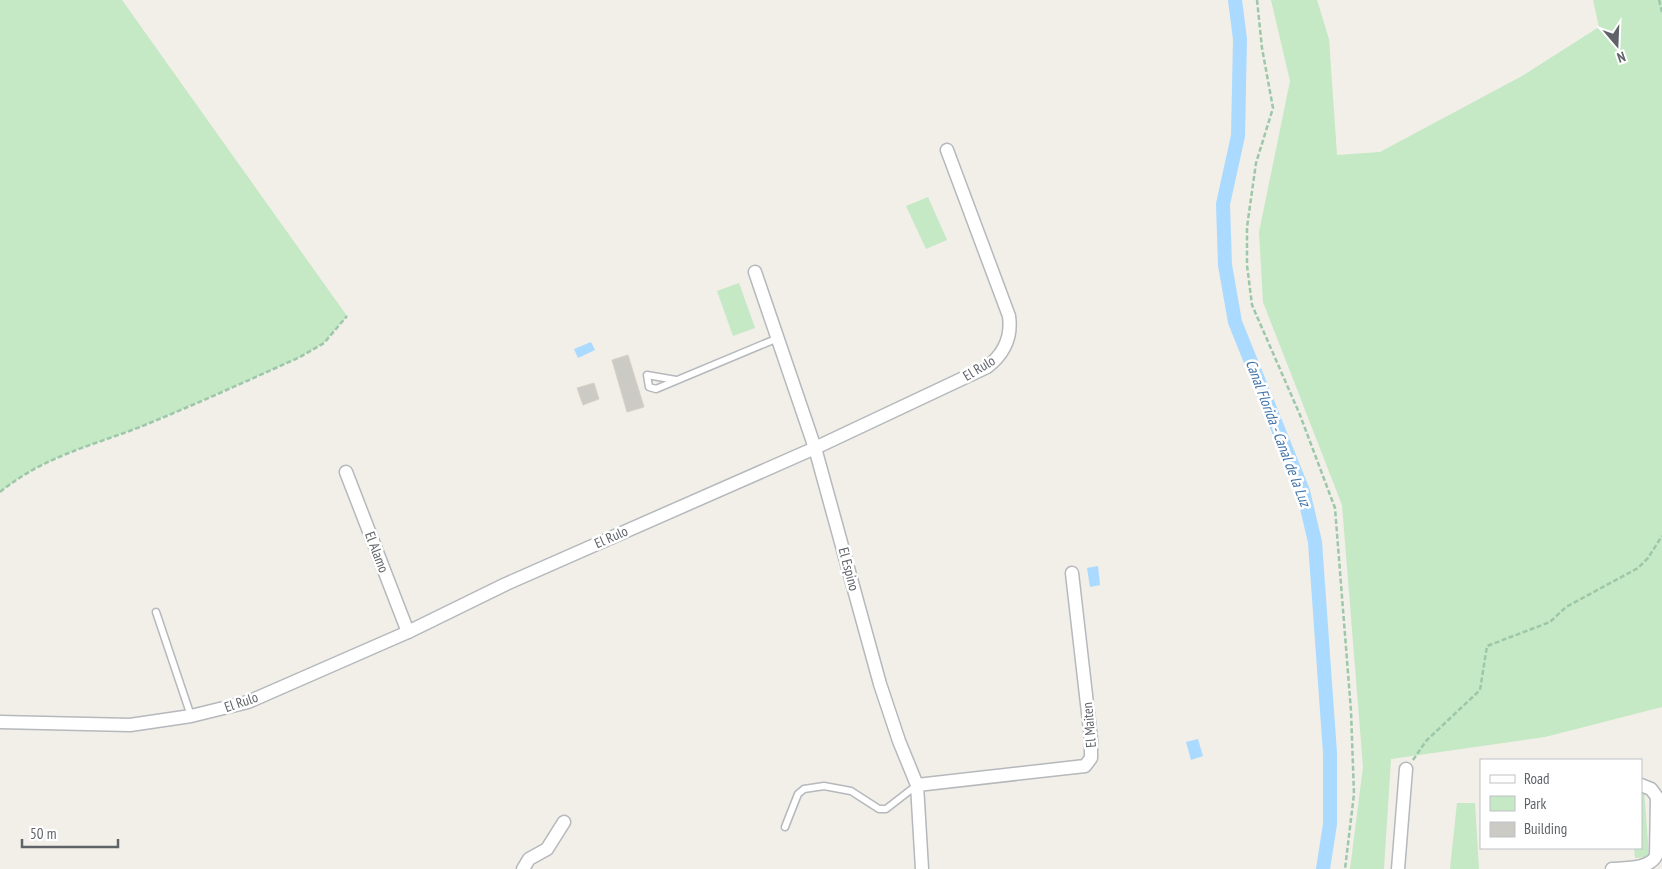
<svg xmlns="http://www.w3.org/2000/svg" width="1662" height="869" font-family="'PT Sans Narrow',sans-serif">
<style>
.green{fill:#c5e8c5}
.water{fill:#aadaff}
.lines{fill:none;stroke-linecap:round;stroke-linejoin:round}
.canal{stroke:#aadaff;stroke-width:14}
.building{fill:#cccac5;stroke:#d6d1c6}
.lane-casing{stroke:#b5b8bc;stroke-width:9}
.street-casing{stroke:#b5b8bc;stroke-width:15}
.path{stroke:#9cc7a9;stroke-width:2.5;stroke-dasharray:5 2.5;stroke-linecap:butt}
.lane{stroke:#fff;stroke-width:6}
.street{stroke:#fff;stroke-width:12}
.labels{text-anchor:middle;stroke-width:5;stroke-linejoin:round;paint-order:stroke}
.street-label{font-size:14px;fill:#5f6368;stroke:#fff}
.water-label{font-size:15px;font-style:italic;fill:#4174aa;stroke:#fff}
</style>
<rect width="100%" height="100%" fill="#f1efe8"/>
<g class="green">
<path d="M 0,0 L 122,0 L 347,316 L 324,343 L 300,357 C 247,381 194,405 140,427 C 88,447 45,456 0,492 Z"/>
<polygon points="1271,0 1317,0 1329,39 1337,155 1380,152 1522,76 1599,27 1593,0 1662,0 1662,707 1545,737 1391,759 1384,869 1350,869 1363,767 1342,505 1263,302 1259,232 1290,81"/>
<polygon points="928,197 947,240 926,249 906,206"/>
<polygon points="739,283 755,328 733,336 717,291"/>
<polygon points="1641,789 1644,789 1649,857 1635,858 1634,848 1641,848"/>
<polygon points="1457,803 1475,803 1479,869 1450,869"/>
</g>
<g class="water">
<polygon points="591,342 595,350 578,358 574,349"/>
<polygon points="1098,566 1100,585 1090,587 1087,568"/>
<polygon points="1198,739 1203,756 1191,760 1186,742"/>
</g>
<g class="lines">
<polyline class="canal" points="1235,0 1240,39 1238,136 1223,204 1225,265 1235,322 1303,491 1315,542 1330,753 1330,824 1323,869"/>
</g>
<g class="building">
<polygon points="628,355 644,407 627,412 612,360"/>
<polygon points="594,383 599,399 583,405 577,388"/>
</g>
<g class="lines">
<g class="lane-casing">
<g id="lane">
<polyline points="676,380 647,375 649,387 656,389 778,338"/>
<polyline points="156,612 191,716"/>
<polyline points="785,827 798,794 804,789 824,786 851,791 879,809 886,809 917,785"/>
</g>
</g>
<g class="street-casing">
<g id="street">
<polyline points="755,272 815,448 880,684 899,741 917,785 922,869"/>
<polyline points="346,472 408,632"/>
<path d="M 0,722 L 130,725 L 191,716 L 248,702 L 408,632 L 506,584 L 815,448 L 987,367 C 1004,354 1012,337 1009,316 L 947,150"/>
<polyline points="917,785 1085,766 1091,758 1091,739 1072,573"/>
<polyline points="523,869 529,859 547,849 564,822"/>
<polyline points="1398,869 1406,769"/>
<path d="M 1612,869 C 1626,868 1649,869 1656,856 L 1657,797 L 1651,789 L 1641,785"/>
</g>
</g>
<g class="path">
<polyline points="1257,0 1262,48 1273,108 1256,163 1247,227 1247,265 1252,305 1300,415 1335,508 1351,711 1354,794 1345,869"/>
<polyline points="1659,0 1662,12"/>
<path d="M 0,492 C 45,456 88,447 140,427 C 194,405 247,381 300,357 L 324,343 L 347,316"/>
<polyline points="1413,760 1426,741 1480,690 1487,646 1550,622 1566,607 1638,568 1648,558 1662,536"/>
</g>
<use href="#lane" class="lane"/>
<use href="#street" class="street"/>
</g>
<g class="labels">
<g class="street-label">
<text transform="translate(979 368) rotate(-31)" y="5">El Rulo</text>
<text transform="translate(611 537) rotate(-24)" y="5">El Rulo</text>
<text transform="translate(377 552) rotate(69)" y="5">El Alamo</text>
<text transform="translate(849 569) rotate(75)" y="5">El Espino</text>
<text transform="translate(241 702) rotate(-19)" y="5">El Rulo</text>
<text transform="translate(1089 725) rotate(-95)" y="5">El Maiten</text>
</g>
<g class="water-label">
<text transform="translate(1278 433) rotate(69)" y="5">Canal Florida - Canal de la Luz</text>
</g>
</g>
<rect x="1480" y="759" width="162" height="90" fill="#ffffff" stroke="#bfc1c3"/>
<rect x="1490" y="775" width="25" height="8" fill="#ffffff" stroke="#bfc1c3"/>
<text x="1524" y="784" font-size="15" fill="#5f6368">Road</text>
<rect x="1490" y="796" width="25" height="15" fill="#c5e8c5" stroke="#bfc1c3"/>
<text x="1524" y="809" font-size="15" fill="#5f6368">Park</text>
<rect x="1490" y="822" width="25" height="15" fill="#cccac5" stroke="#bfc1c3"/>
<text x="1524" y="834" font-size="15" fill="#5f6368">Building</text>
<g transform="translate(1617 45) rotate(161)" stroke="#ffffff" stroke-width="4" paint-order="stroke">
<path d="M0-4L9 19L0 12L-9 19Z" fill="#5f6368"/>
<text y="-8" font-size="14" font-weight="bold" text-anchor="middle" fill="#5f6368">N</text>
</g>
<path d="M22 839v8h96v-8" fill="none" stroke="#5f6368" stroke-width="2.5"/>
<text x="30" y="839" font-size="15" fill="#5f6368" stroke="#ffffff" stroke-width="4" paint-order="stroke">50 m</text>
</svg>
